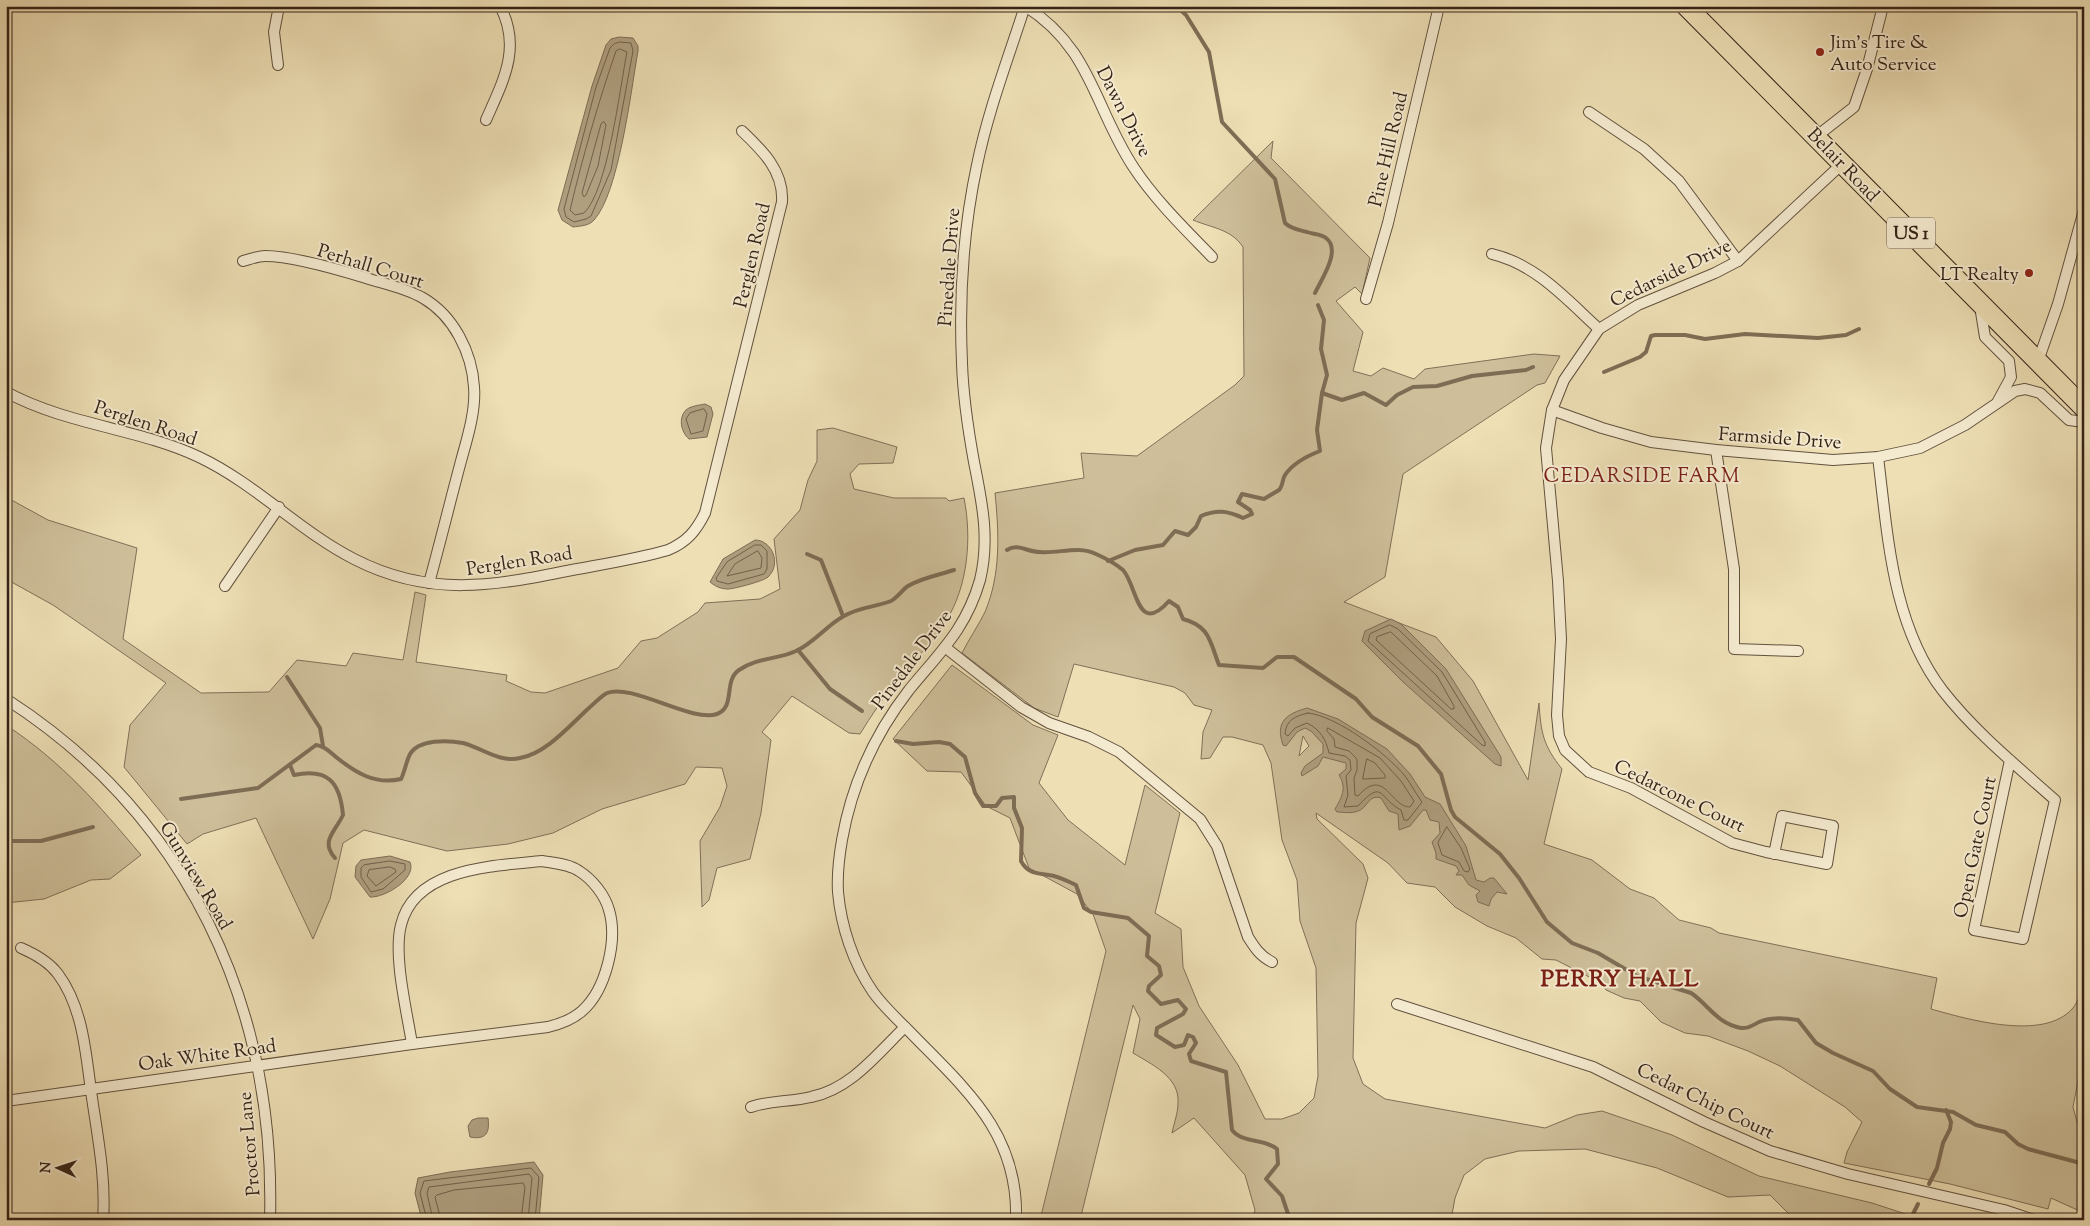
<svg xmlns="http://www.w3.org/2000/svg" width="2090" height="1226" font-family="'Sorts Mill Goudy',serif">
<style>
.green{fill:#cebf9a;stroke:#817058;fill-rule:evenodd}
.water{fill:#af9f7f;stroke:#7e6d55}
.lines{fill:none;stroke-linecap:round;stroke-linejoin:round}
.shore{stroke:#72604a;stroke-width:1}
.stream{stroke:#7e6d55;stroke-width:4}
.street-casing{stroke:#62513e;stroke-width:12}
.highway-casing{stroke:#342216;stroke-width:21}
.street{stroke:#f4eacf;stroke-width:10}
.highway{stroke:#eedfb5;stroke-width:19}
.poi-dot{fill:#8f2418;stroke:#f4eacf;stroke-width:2}
.labels{text-anchor:middle;stroke-width:4;stroke-linejoin:round;paint-order:stroke}
.shield{fill:#f4eacf;stroke:#6e5e4e;stroke-width:1}
.shield-label{font-size:18px;font-weight:bold;fill:#342216}
.poi-label{font-size:19px;fill:#342216;stroke:#f4eacf;text-anchor:start}
.street-label{font-size:19px;fill:#342216;stroke:#f4eacf}
.neighbourhood-label{font-size:20px;letter-spacing:1px;fill:#7a1f14;stroke:#f4eacf}
.district-label{font-size:24px;font-weight:bold;letter-spacing:1px;fill:#7a1f14;stroke:#f4eacf}
</style>
<rect width="100%" height="100%" fill="#eedfb5"/>
<filter id="stains"><feTurbulence type="fractalNoise" baseFrequency=".004" numOctaves="4"/><feColorMatrix values="0 0 0 0 .2 0 0 0 0 .09 0 0 0 0 .02 0 0 0 .5 -.17"/></filter>
<radialGradient id="worn" r=".72"><stop offset=".6" stop-color="#630" stop-opacity="0"/><stop offset="1" stop-color="#630" stop-opacity=".3"/></radialGradient>
<g class="green">
<path d="M 1273,141 L 1271,158 L 1370,258 L 1362,294 L 1355,287 L 1336,301 L 1363,332 L 1353,371 L 1371,376 L 1383,368 L 1414,379 L 1425,369 L 1534,354 L 1560,356 L 1545,383 L 1537,385 L 1403,474 L 1385,577 L 1344,602 L 1436,637 L 1473,681 L 1528,780 L 1539,703 C 1541,733 1543,745 1562,769 L 1544,844 L 1592,860 L 1630,889 L 1654,898 L 1679,920 L 1711,928 L 1719,933 L 1937,978 L 1931,1009 C 1967,1019 2044,1042 2073,1008 C 2078,1002 2081,991 2084,983 L 2084,1050 L 2073,1107 L 2077,1122 L 2084,1130 L 2084,1213 L 2051,1198 L 2048,1209 L 1950,1184 L 1844,1163 L 1847,1152 L 1862,1122 L 1845,1107 L 1780,1066 L 1748,1051 L 1708,1036 L 1685,1033 L 1661,1022 L 1640,1001 L 1624,998 L 1606,990 L 1601,983 L 1556,960 L 1542,959 L 1516,938 L 1487,926 L 1455,907 L 1435,887 L 1407,883 L 1388,863 L 1316,813 L 1317,819 L 1363,864 L 1368,878 L 1356,923 L 1353,1058 L 1363,1084 L 1385,1099 L 1545,1128 L 1577,1115 L 1602,1111 L 1672,1135 L 1759,1176 L 1872,1203 L 1924,1220 L 1805,1220 L 1791,1216 L 1770,1195 L 1728,1197 L 1657,1168 L 1585,1149 L 1519,1151 L 1485,1159 L 1464,1175 L 1455,1198 L 1451,1220 L 1253,1220 L 1255,1210 L 1245,1175 L 1194,1118 L 1172,1133 C 1174,1123 1178,1113 1178,1103 C 1180,1077 1151,1064 1133,1053 L 1140,1019 L 1133,1005 L 1080,1220 L 1040,1220 L 1106,951 L 1093,914 L 1077,894 L 1029,868 L 1010,818 L 986,806 L 961,772 L 927,771 L 893,739 L 952,665 L 1033,725 L 1058,735 L 1039,783 L 1068,820 L 1125,865 L 1145,785 L 1180,813 L 1155,913 L 1181,929 L 1183,967 L 1199,1006 L 1238,1065 L 1265,1119 L 1282,1119 L 1299,1113 L 1314,1098 L 1318,1076 L 1316,968 L 1300,921 L 1297,880 L 1282,840 L 1271,763 L 1263,745 L 1232,737 L 1223,737 L 1210,758 L 1201,759 L 1203,732 L 1212,710 L 1194,705 L 1185,693 L 1174,687 L 1074,664 L 1058,717 L 1034,708 L 962,653 C 969,639 978,626 985,612 C 1001,574 999,533 995,493 L 1084,478 L 1081,453 L 1137,456 L 1235,385 L 1244,376 L 1243,247 C 1231,229 1212,228 1193,220 ZM 1303,736 L 1309,746 L 1299,756 Z"/>
<path d="M 833,428 L 897,447 L 893,463 L 859,464 L 850,474 L 854,489 L 894,498 L 946,498 L 949,501 L 964,498 C 972,538 968,586 946,621 C 932,642 914,661 897,681 C 883,698 871,716 860,734 L 849,733 L 792,696 L 762,732 L 771,740 L 761,813 L 750,859 L 717,868 L 709,900 L 702,907 L 700,841 L 720,807 L 727,786 L 722,768 L 696,767 L 685,784 L 602,809 L 553,833 L 508,844 L 447,851 L 364,830 L 343,843 L 330,899 L 313,939 L 256,818 L 203,834 L 187,844 L 124,767 L 130,725 L 166,683 L 53,605 L 6,579 L 6,497 L 48,520 L 137,548 L 123,639 L 201,693 L 269,692 L 297,660 L 346,666 L 353,653 L 403,660 L 415,592 L 426,595 L 416,662 L 507,675 L 506,681 L 531,692 L 545,693 L 618,668 L 641,641 L 657,638 L 698,612 L 705,603 L 760,599 L 780,589 L 774,539 L 800,510 L 808,480 L 817,461 L 817,430 Z"/>
<path d="M 6,725 C 63,763 98,804 141,855 L 110,879 L 91,880 L 44,899 L 6,903 Z"/>
</g>
<g class="water">
<path d="M 619,37 L 633,38 L 638,46 L 638,51 C 631,90 619,193 594,220 C 589,226 580,226 573,227 L 562,220 L 558,210 L 592,86 L 606,45 L 611,39 Z"/>
<path d="M 705,404 L 711,407 L 713,414 L 707,437 L 689,439 C 681,432 678,418 686,410 C 690,406 700,405 705,404 Z"/>
<path d="M 755,540 C 772,540 782,564 768,577 C 764,581 734,589 728,589 C 720,589 715,586 710,582 L 723,559 Z"/>
<polygon points="1391,619 1401,624 1446,669 1501,757 1501,766 1495,764 1402,681 1362,641 1365,631"/>
<path d="M 1307,708 L 1338,719 L 1387,749 L 1410,774 L 1425,797 L 1440,804 L 1466,846 L 1476,880 L 1484,882 L 1490,878 L 1494,878 L 1507,894 L 1497,892 L 1491,899 L 1489,906 L 1478,902 L 1476,895 L 1480,891 L 1469,885 L 1462,875 L 1456,875 L 1459,871 L 1456,866 L 1436,859 L 1436,853 L 1432,842 L 1440,833 L 1439,822 L 1430,820 L 1426,810 L 1423,810 L 1410,826 L 1399,830 L 1398,814 L 1389,811 L 1381,798 C 1368,794 1368,808 1358,811 C 1351,814 1343,812 1337,812 L 1335,809 C 1342,797 1347,788 1339,775 L 1346,769 L 1346,763 L 1323,757 L 1318,766 L 1302,776 L 1301,773 L 1305,766 L 1323,753 L 1323,744 L 1311,731 L 1305,728 L 1297,732 L 1286,746 L 1283,745 C 1275,722 1286,714 1307,708 Z"/>
<path d="M 390,856 L 410,862 C 417,879 384,898 370,897 L 355,877 L 356,866 L 361,860 Z"/>
<path d="M 478,1118 L 488,1118 C 490,1133 486,1140 470,1137 L 468,1126 L 472,1120 Z"/>
<polygon points="534,1162 543,1175 539,1220 422,1220 415,1193 418,1178 450,1172"/>
</g>
<g class="lines">
<g class="shore">
<polygon points="620,42 631,43 633,51 611,170 591,216 586,219 574,222 566,217 564,209 596,87 610,48 614,44"/>
<path d="M 620,49 L 627,52 C 620,87 608,190 584,213 L 575,215 L 570,210 C 583,156 598,103 616,51 Z"/>
<polygon points="604,122 606,125 598,166 586,195 584,197 582,193 601,124"/>
<polygon points="704,409 707,414 703,431 691,434 686,419 690,413"/>
<polygon points="755,545 761,545 767,551 767,569 764,574 728,584 717,581 716,578 727,562"/>
<polygon points="758,551 762,558 761,568 727,576 735,564"/>
<polygon points="1390,625 1398,629 1442,672 1485,742 1485,746 1482,745 1368,641 1370,634"/>
<polygon points="1391,632 1437,676 1454,706 1454,709 1451,709 1376,640 1377,637"/>
<path d="M 1308,713 C 1337,716 1387,754 1405,776 C 1411,784 1416,794 1422,802 L 1408,820 L 1404,820 L 1401,810 C 1378,798 1384,778 1358,806 L 1344,807 L 1348,795 L 1346,776 L 1351,770 L 1350,760 L 1345,756 L 1329,753 C 1326,740 1321,730 1307,723 L 1295,728 L 1288,736 L 1285,734 C 1286,720 1295,716 1308,713 Z"/>
<path d="M 1328,728 L 1380,758 L 1401,781 L 1414,801 L 1410,807 C 1390,807 1385,766 1358,796 L 1355,795 L 1354,778 L 1357,770 L 1357,759 L 1349,751 L 1335,747 L 1334,739 L 1327,731 Z"/>
<polygon points="1367,759 1375,763 1385,775 1385,778 1363,779"/>
<polygon points="1447,827 1461,848 1470,869 1468,872 1464,871 1459,862 1442,855 1438,843"/>
<polygon points="390,861 405,864 405,870 383,889 371,892 361,877 361,868 364,865"/>
<polygon points="390,867 395,869 396,872 376,886 367,876 369,870"/>
<polyline points="427,1220 420,1193 424,1181 531,1168 539,1177 535,1220"/>
<polyline points="433,1220 427,1193 429,1187 529,1174 532,1178 528,1220"/>
<polyline points="441,1220 435,1197 437,1195 454,1190 523,1183 525,1187 521,1220"/>
</g>
<g class="stream">
<path d="M 1176,6 L 1186,15 L 1209,52 L 1222,122 L 1275,179 L 1285,223 C 1291,229 1299,230 1307,232 C 1312,234 1322,234 1326,238 C 1342,250 1321,280 1315,293"/>
<polyline points="1604,372 1640,357 1646,352 1651,336 1655,335 1685,335 1705,339 1745,334 1818,338 1846,335 1859,329"/>
<polyline points="1322,393 1342,400 1364,393 1386,405 1397,395 1413,387 1437,386 1472,376 1526,370 1533,367"/>
<path d="M 1007,550 C 1018,543 1027,552 1040,552 C 1058,554 1078,545 1096,554 C 1105,558 1116,564 1123,570 C 1137,585 1137,637 1169,601 L 1178,607 L 1183,619 C 1210,626 1210,642 1219,665 L 1263,668 L 1277,657 L 1294,657 L 1356,699 L 1372,717 L 1418,746 L 1441,774 L 1451,810 L 1455,817 L 1500,854 L 1519,878 L 1547,922 L 1572,943 L 1598,953 L 1637,976 L 1691,993 C 1708,1004 1717,1024 1741,1028 C 1749,1029 1753,1025 1759,1022 C 1770,1017 1786,1018 1798,1020 L 1816,1043 L 1833,1053 L 1873,1071 L 1890,1089 L 1917,1107 L 1953,1112 L 1976,1125 L 2005,1132 L 2018,1144 L 2028,1149 L 2084,1164"/>
<polyline points="807,554 821,560 843,616"/>
<path d="M 1108,561 L 1135,550 L 1163,545 L 1175,531 L 1188,535 L 1196,527 L 1201,516 C 1217,509 1228,511 1243,518 L 1252,514 L 1250,510 L 1238,502 L 1242,494 L 1264,499 L 1279,490 C 1283,486 1282,480 1285,475 C 1293,463 1307,456 1320,451 L 1317,430 L 1322,393 L 1327,375 L 1321,349 L 1324,320 L 1318,305"/>
<polyline points="798,650 830,689 862,711"/>
<polyline points="287,677 320,728 323,746"/>
<path d="M 896,741 L 913,744 L 939,742 L 950,744 L 965,757 L 975,793 L 983,806 L 996,806 L 1002,798 L 1014,797 L 1014,808 L 1022,828 L 1021,861 C 1028,874 1037,873 1049,875 C 1058,876 1067,881 1076,885 L 1084,908 L 1091,912 L 1128,918 L 1149,936 L 1147,956 L 1159,966 L 1161,975 L 1149,986 L 1148,991 L 1161,1004 L 1178,1000 L 1186,1009 L 1183,1014 L 1157,1028 L 1156,1035 L 1175,1047 L 1184,1045 L 1188,1035 L 1193,1037 L 1196,1043 L 1189,1054 L 1191,1061 L 1226,1072 L 1232,1130 C 1243,1144 1264,1138 1277,1149 L 1278,1164 L 1266,1179 L 1282,1196 L 1290,1220"/>
<path d="M 290,765 L 294,775 C 328,768 340,782 343,815 C 335,832 320,841 335,858"/>
<path d="M 181,799 L 258,788 L 316,745 C 325,746 330,752 336,757 C 356,773 375,785 401,779 C 405,771 406,762 410,754 C 419,739 448,740 463,743 C 482,748 500,763 520,758 C 547,753 570,725 590,707 C 595,703 601,696 607,693 C 632,683 692,723 717,714 C 736,707 723,681 739,670 C 758,657 777,660 796,651 C 814,643 827,625 844,616 C 859,607 876,607 891,601 C 897,598 902,590 908,586 C 921,578 939,575 954,570"/>
<polyline points="6,841 41,841 93,827"/>
<polyline points="1929,1184 1937,1168 1943,1143 1950,1129 1951,1122 1946,1110"/>
<polyline points="1910,1220 1918,1204"/>
</g>
<g class="street-casing">
<g id="street">
<path d="M 1025,6 C 1092,48 1094,108 1134,168 C 1156,201 1184,228 1212,257"/>
<polyline points="278,65 274,32 279,6"/>
<polyline points="1589,112 1644,149 1679,181 1738,261"/>
<path d="M 486,120 C 503,81 522,48 500,6"/>
<polyline points="1817,136 1854,107 1867,69 1883,6"/>
<path d="M 1492,254 C 1537,265 1566,299 1599,329"/>
<path d="M 243,261 C 250,259 258,256 265,256 C 291,256 340,270 366,278 C 385,284 406,288 423,298 C 454,316 472,353 474,387 C 476,411 467,439 461,461 C 450,502 440,543 429,583"/>
<polyline points="1366,299 1388,223 1439,6"/>
<polyline points="1980,306 1985,337 2009,361 2011,377 1998,401"/>
<polyline points="2038,361 2058,304 2084,210"/>
<path d="M 6,392 C 67,425 137,428 199,457 C 256,484 299,531 354,559 C 430,598 493,586 572,570 C 604,564 637,559 668,550 C 687,542 696,531 705,513 L 782,202 C 784,171 762,150 742,131"/>
<polyline points="1552,410 1602,428 1651,442 1716,450 1833,460 1878,457 1920,448 1965,425 2015,391 2025,389 2040,393 2069,420 2084,422"/>
<polyline points="1716,450 1734,569 1734,649 1798,651"/>
<path d="M 1878,457 C 1888,537 1892,625 1943,691 C 1975,732 2017,766 2055,800 L 2023,939 L 1974,930 L 2010,760"/>
<polyline points="225,586 279,507"/>
<path d="M 946,648 L 1021,707 L 1049,723 L 1089,737 L 1119,752 L 1200,819 L 1217,846 L 1248,937 C 1255,948 1260,956 1272,962"/>
<path d="M 6,699 C 188,816 276,1006 270,1220"/>
<polyline points="1774,854 1782,816 1833,826 1827,864 1766,852 1732,843 1631,788 1589,772 1565,750 1559,736 1557,715 1561,639 1558,581 1546,448 1552,410 1564,380 1599,329 1638,305 1715,273 1738,261 1843,163"/>
<path d="M 542,861 C 554,863 569,864 579,871 C 592,879 605,895 609,910 C 618,940 606,990 582,1011 C 572,1020 560,1024 548,1027 L 412,1044 C 407,1012 393,956 401,925 C 415,867 495,866 542,861 Z"/>
<path d="M 21,948 C 35,954 49,962 58,974 C 84,1009 86,1057 92,1098 C 98,1139 106,1179 103,1220"/>
<polyline points="1397,1004 1593,1067 1704,1122 1770,1151 1848,1174 2004,1210 2034,1220"/>
<polyline points="6,1101 412,1044"/>
<path d="M 751,1107 C 771,1100 791,1102 811,1097 C 851,1089 878,1053 905,1027"/>
<path d="M 1016,1220 C 1019,1132 964,1088 909,1031 C 896,1018 883,1006 873,992 C 853,963 841,926 838,892 C 837,875 839,857 842,840 C 852,783 874,735 909,690 C 940,652 966,629 980,580 C 990,539 982,502 974,462 C 968,429 963,396 962,363 C 959,296 963,230 977,165 C 988,111 1008,59 1025,6"/>
</g>
</g>
<g class="highway-casing">
<polyline id="highway" points="1686,6 2084,408"/>
</g>
<use href="#street" class="street"/>
<use href="#highway" class="highway"/>
</g>
<g class="poi-dot">
<circle cx="1820" cy="52" r="5"/>
<circle cx="2029" cy="273" r="5"/>
</g>
<g class="labels">
<rect class="shield" x="1887" y="217.5" width="48" height="31" rx="4"/>
<g class="shield-label">
<text x="1911" y="239">US 1</text>
</g>
<g class="poi-label">
<text x="1830" y="48">Jim's Tire &amp;<tspan x="1830" dy="22">Auto Service</tspan></text>
<text x="2019" y="280" text-anchor="end">LT Realty</text>
</g>
<g class="street-label">
<text transform="translate(1125 111) rotate(63)" y="7">Dawn Drive</text>
<text transform="translate(1387 149) rotate(-77)" y="7">Pine Hill Road</text>
<text transform="translate(1844 164) rotate(46)" y="7">Belair Road</text>
<text transform="translate(751 255) rotate(-77)" y="7">Perglen Road</text>
<text transform="translate(371 265) rotate(17)" y="7">Perhall Court</text>
<text transform="translate(948 267) rotate(-86)" y="7">Pinedale Drive</text>
<text transform="translate(1670 272) rotate(-26)" y="7">Cedarside Drive</text>
<text transform="translate(146 422) rotate(18)" y="7">Perglen Road</text>
<text transform="translate(1780 437) rotate(4)" y="7">Farmside Drive</text>
<text transform="translate(519 560) rotate(-9)" y="7">Perglen Road</text>
<text transform="translate(911 659) rotate(-53)" y="7">Pinedale Drive</text>
<text transform="translate(1680 795) rotate(26)" y="7">Cedarcone Court</text>
<text transform="translate(1974 847) rotate(-78)" y="7">Open Gate Court</text>
<text transform="translate(197 875) rotate(59)" y="7">Gunview Road</text>
<text transform="translate(207 1054) rotate(-8)" y="7">Oak White Road</text>
<text transform="translate(1706 1100) rotate(26)" y="7">Cedar Chip Court</text>
<text transform="translate(248 1144) rotate(-95)" y="7">Proctor Lane</text>
</g>
<g class="neighbourhood-label">
<text x="1642" y="482">CEDARSIDE FARM</text>
</g>
<g class="district-label">
<text x="1620" y="986">PERRY HALL</text>
</g>
</g>
<rect width="2090" height="1226" fill="none" stroke="#eedfb5" stroke-width="25"/>
<rect x="8" y="8" width="2075" height="1211" fill="none" stroke="#342216" stroke-width="2.5"/>
<rect x="12" y="12" width="2065" height="1201" fill="none" stroke="#342216"/>
<g transform="translate(58 1168) rotate(273)" stroke="#f4eacf" stroke-width="4" paint-order="stroke">
<path d="M0-4L9 19L0 12L-9 19Z" fill="#342216"/>
<text y="-8" font-size="14" font-weight="bold" text-anchor="middle" fill="#342216">N</text>
</g>
<rect width="100%" height="100%" filter="url(#stains)"/>
<rect width="100%" height="100%" fill="url(#worn)"/>
</svg>
